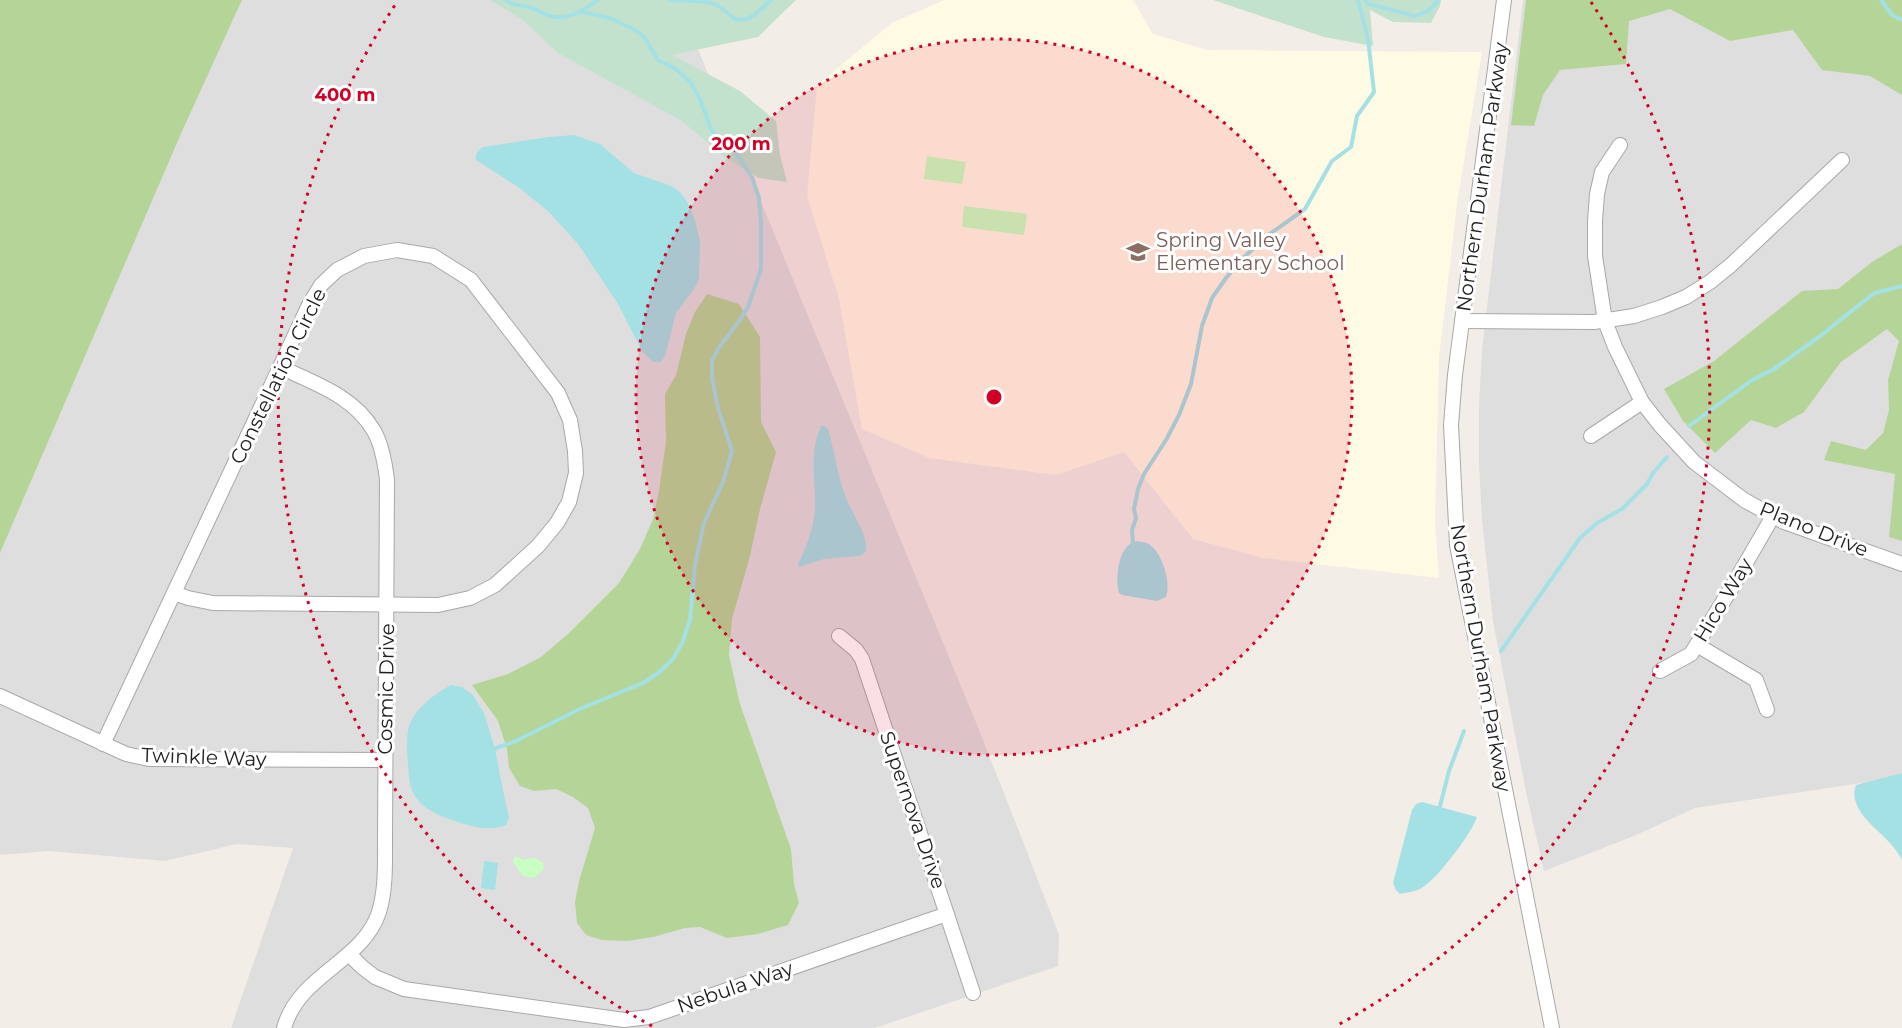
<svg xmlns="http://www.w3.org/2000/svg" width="1902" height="1028" font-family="Montserrat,sans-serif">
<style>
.residential{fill:#dfdede}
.education{fill:#fffae4}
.forest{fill:#b5d598}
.wetland{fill:#c3e2ce}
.park{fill:#c8ffc2}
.water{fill:#a4e1e4}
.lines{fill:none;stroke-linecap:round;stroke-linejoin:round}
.stream{stroke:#a4e1e4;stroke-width:4}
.minor-casing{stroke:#a8a8a8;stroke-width:16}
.minor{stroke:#fff;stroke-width:14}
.ring{fill:none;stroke:#d30026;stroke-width:3;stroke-dasharray:3 6}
.labels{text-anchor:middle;stroke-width:6;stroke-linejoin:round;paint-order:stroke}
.street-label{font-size:20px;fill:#212121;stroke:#fff}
.education-label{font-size:20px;fill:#785e54;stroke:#fff;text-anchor:start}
.centre{fill:#d30026;stroke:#fff;stroke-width:3}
.ring-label{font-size:18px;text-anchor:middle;font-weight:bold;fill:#d30026;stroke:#fff;stroke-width:6;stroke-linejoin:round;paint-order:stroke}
</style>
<rect width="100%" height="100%" fill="#f2ede7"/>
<g class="residential">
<polygon points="0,0 771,0 690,30 975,720 1024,844 1059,935 1058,966 875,1028 231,1028 293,848 237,844 165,861 49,851 0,855"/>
<polygon points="1523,0 1902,0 1902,777 1695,808 1634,836 1544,871 1526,792 1493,621 1482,520 1479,463 1479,406 1482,350"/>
</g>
<polygon class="education" points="944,0 1133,0 1153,34 1207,50 1482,52 1457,204 1439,358 1435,522 1439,578 1263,558 1193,539 1124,452 1056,475 929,458 862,429 839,299 807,196 817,85 892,23"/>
<g class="forest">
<polygon points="0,0 242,0 183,129 0,553"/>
<polygon points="1526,0 1902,0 1902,95 1870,76 1822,70 1793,30 1730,41 1670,9 1629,21 1626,64 1560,70 1543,95 1534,126 1511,125"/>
<polygon points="1902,244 1902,541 1889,537 1895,474 1824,460 1831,441 1866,450 1883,433 1889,410 1888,380 1899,341 1887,329 1841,362 1804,412 1776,428 1751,420 1715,453 1683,421 1664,389 1714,361 1802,291 1838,289 1872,262"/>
<polygon points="707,294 739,304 760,337 761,422 776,452 760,509 750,556 732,619 729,655 740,704 791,849 794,884 799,903 788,925 758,934 727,938 700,927 685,928 653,937 627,941 602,940 586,935 577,923 575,902 579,881 595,828 588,808 573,797 556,789 534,791 520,786 509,768 507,749 498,721 472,685 508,674 541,657 569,633 619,583 640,549 653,519 659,491 666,442 665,394 676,375 686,334 695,312"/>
</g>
<g class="wetland">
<polygon points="490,0 796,0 758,37 672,55 740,91 776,121 780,155 787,182 759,178 727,159 682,121 558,53 524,21"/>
<polygon points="1213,0 1441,0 1440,6 1431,23 1393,22 1370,10 1373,46 1324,37"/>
</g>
<g class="park">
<polygon points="927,156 966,162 962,184 924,179"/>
<polygon points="964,206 1027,214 1024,235 962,227"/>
<path d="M 516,856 L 524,860 C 531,857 537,858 543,863 L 544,869 L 534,878 L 523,876 L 513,862 L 514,858 Z"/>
</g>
<g class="water">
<path d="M 574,135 L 600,144 L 634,173 L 671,186 L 680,192 L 688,203 L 695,220 L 700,242 L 699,279 L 694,289 L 676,313 L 665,356 L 661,362 L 653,362 L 642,351 L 618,304 L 578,244 L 548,211 L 518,187 L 476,160 C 475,153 478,151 483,147 L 549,137 Z"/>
<path d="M 822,425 L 828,429 C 835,452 837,475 846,498 C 852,513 864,529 866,545 C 867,551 865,553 860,556 L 824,559 L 799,567 L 798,564 C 807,547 813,528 815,510 C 816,483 808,450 822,425 Z"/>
<path d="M 1137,541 C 1141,542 1144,542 1147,543 C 1161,549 1172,583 1166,597 L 1157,601 L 1122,595 L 1119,593 C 1115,578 1118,544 1137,541 Z"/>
<path d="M 451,685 L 462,687 L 473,695 L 484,713 L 495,749 L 503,790 L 509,818 L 506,825 C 490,831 477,828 461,823 C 445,818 427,812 417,799 C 409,789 409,776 408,763 C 407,753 406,741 408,731 C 411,711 434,694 451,685 Z"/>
<path d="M 1902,773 L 1902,859 C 1898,854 1895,848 1890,843 C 1877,828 1847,809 1856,785 Z"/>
<path d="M 1422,802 L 1477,817 C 1472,833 1437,879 1423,887 C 1416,892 1408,892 1400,894 L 1396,890 L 1393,883 L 1412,810 L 1416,804 Z"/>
<polygon points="484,861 498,863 495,890 481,888"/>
</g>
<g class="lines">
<g class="stream">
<path d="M 505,0 C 513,6 523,5 532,8 C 538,10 544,14 550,16 C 568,21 584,10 598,0"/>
<path d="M 670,0 C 683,1 700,0 712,3 C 720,6 726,12 732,17 C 746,27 761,9 771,0"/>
<polyline points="1365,0 1369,4 1415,16 1428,11 1439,0"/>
<polyline points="1881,0 1892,15 1902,20"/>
<polyline points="1689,426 1752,380 1774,369 1819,337 1869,297 1875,293 1902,286"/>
<polyline points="1133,544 1132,530 1136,518 1134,509 1138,489 1144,474 1166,440 1179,415 1191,384 1202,326 1212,298 1226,278 1244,257 1267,236 1305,209 1332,161 1351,147 1357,116 1374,92 1368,39 1358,0"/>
<polyline points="1501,651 1580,538 1597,523 1622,509 1647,484 1653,473 1667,457"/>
<polyline points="491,750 516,741 582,708 643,683 658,673 673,659 683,641 690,620 695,565 704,523 723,482 732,451 718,408 712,378 712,360 720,346 740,320 748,307 761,269 761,222 759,198 752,177 735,152 719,140 711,129 700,99 691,83 676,69 658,60 645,38 637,31 610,18 582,12"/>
<polyline points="1439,810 1449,771 1464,731"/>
</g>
<g class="minor-casing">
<g id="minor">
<polyline points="1504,0 1455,375 1451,425 1457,545 1552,1028"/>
<polyline points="1620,145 1602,172 1597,194 1595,221 1595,256 1605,321 1615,347 1642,402 1660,425 1694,462 1744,500 1784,522 1902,564"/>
<polyline points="1462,321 1594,322 1634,316 1662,307 1686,297 1710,282 1731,265 1842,160"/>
<path d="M 280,367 C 314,383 354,396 374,431 C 382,445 385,463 387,480 L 385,839 C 385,863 386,889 379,912 C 363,962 299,974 284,1028"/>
<polyline points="1591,436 1642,402"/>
<polyline points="839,636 856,650 862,659 973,993"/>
<polyline points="1697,645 1756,680 1767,710"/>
<polyline points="1660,671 1691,654 1732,587 1773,516"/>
<polyline points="0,696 126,754 149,759 385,760"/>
<polyline points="103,744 309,305 321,285 337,270 364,256 397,250 433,256 471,280 558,393 570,420 575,451 576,473 569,502 557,523 538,546 495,585 470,598 438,605 213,603 188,598 174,593"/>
<polyline points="349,954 362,967 375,977 404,989 624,1020 649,1017 947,914"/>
</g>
</g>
<use href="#minor" class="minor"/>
</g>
<circle cx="994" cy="397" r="358" fill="#d30026" fill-opacity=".12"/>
<g class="ring">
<circle cx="994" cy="397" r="358"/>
<path d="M652 1026A716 716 0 0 1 397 2M1591 2A716 716 0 0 1 1336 1026"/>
</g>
<defs>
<g id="school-bare" transform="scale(1.8)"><path d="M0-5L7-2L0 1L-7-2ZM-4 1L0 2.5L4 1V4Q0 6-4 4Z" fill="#8d6e63" stroke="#fff" stroke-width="2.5" paint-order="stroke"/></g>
</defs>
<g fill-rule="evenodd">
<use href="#school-bare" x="1138" y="252"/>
</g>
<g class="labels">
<g class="street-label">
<text transform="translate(1482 177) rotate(-82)" y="7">Northern Durham Parkway</text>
<text transform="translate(278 376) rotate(-64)" y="7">Constellation Circle</text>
<text transform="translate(1814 529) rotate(22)" y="7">Plano Drive</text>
<text transform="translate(1723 600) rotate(-59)" y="7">Hico Way</text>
<text transform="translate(1481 658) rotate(80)" y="7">Northern Durham Parkway</text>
<text transform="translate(386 689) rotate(-89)" y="7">Cosmic Drive</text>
<text transform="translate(204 757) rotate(2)" y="7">Twinkle Way</text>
<text transform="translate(913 810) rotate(71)" y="7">Supernova Drive</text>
<text transform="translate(735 987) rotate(-19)" y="7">Nebula Way</text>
</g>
<g class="education-label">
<text x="1156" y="247">Spring Valley<tspan x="1156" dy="23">Elementary School</tspan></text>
</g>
</g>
<circle cx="994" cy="397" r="9" class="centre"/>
<g class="ring-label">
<text x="345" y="101">400 m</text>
<text x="741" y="150">200 m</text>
</g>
</svg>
